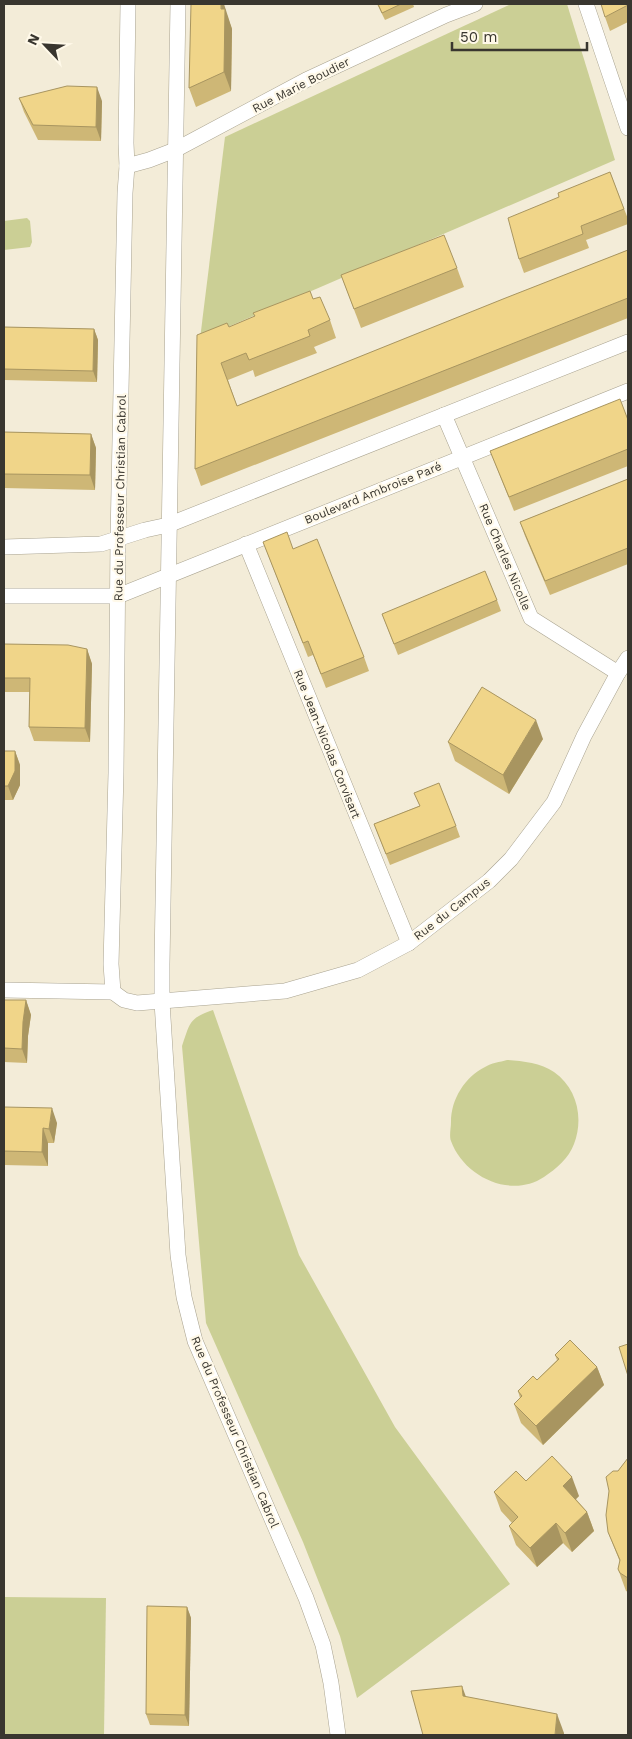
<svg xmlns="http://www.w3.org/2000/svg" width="632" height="1739" font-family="'Work Sans',sans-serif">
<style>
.green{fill:#cbcf95}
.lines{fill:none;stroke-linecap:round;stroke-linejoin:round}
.street-casing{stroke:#a9a390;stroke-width:16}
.street{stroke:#fff;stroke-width:15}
.wall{fill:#ceb776}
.shaded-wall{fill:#a89560}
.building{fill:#f0d589;stroke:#a89560}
.labels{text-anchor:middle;stroke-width:4.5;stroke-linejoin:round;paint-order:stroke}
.street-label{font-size:12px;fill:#39362f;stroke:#fff9e9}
</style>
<rect width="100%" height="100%" fill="#f3ecd8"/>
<g class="green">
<polygon points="511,4 567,4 615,160 200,339 225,137"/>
<polygon points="27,218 30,221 32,242 30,247 4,250 4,221"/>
<path d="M 213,1010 L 299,1255 L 395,1427 L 510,1584 L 357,1698 L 340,1636 L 303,1542 L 206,1323 L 182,1046 C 190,1023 189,1018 213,1010 Z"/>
<path d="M 507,1060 C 522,1061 541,1063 554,1072 C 577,1088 584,1118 574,1144 C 569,1158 556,1169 544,1177 C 511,1199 464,1177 451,1141 C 449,1136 451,1128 451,1122 C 451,1099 465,1077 485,1067 C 491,1063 500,1062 507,1060 Z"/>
<polygon points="4,1597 106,1598 104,1735 4,1735"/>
</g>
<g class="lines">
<g class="street-casing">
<g id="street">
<polyline points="178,4 162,964 162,1002 178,1255 184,1297 195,1341 306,1598 323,1645 331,1683 338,1735"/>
<polyline points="586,4 628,128"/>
<polyline points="127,166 149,160 175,150 306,80 446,15 475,4"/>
<polyline points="444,415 531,618 618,673"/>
<polyline points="246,544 409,943"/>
<polyline points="4,547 101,544 145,530 168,525 628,342"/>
<polyline points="4,596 118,596 628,391"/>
<polyline points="4,990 113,992 124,1000 137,1003 285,991 358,970 409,943 489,881 511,859 554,802 584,736 618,673 628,658"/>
<polyline points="113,992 111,964 116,773 118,539 125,193 127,166 126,143 128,4"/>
</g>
</g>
<use href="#street" class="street"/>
</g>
<g class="wall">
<polygon points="377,4 413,4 414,7 385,20"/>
<polygon points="628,4 628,22 610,31 605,17"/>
<polygon points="228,15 228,18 232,29 231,91 196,107 189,88"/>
<polygon points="19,98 102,101 101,141 38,140 24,112"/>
<polygon points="610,172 628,219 628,224 586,240 589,248 524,273 519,259 559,197"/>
<polygon points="628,250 628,318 201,486 195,469 229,327 255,316 313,299 330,320 336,338 314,347 317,353 265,373 255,377 253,370 228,380 237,406"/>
<polygon points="457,268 464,287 361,328 341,275"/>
<polygon points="4,327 94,329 98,340 97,382 4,380"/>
<polygon points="628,420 628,466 514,511 490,451"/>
<polygon points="4,432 91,434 96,448 95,490 4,488"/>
<polygon points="628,479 628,564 550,595 525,536 520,522"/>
<polygon points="263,542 293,549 364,657 369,671 326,688 313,655 308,657"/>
<polygon points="497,600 501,611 398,655 382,614"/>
<polygon points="4,644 87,649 92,664 90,742 34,741 29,727 30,692 4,692"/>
<polygon points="543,739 509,794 455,761 448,742"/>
<polygon points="4,751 15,751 20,765 20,785 13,800 4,800"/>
<polygon points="419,806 456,826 460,837 390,865 374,824"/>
<polygon points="4,1000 26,1000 31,1015 28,1036 27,1063 4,1062"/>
<polygon points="4,1107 57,1123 54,1143 48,1143 48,1166 4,1165"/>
<polygon points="555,1355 597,1367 604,1385 543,1445 521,1423 514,1404 520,1398 518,1391 537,1380 557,1360"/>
<polygon points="628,1458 628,1592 626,1591 618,1569 620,1562 608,1532 618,1471"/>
<polygon points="526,1481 579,1496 576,1499 587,1512 594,1531 572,1552 563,1543 537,1567 516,1545 509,1526 512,1523 501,1511 494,1492"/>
<polygon points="187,1607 191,1618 189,1726 150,1725 146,1714"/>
</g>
<g class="shaded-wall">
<polygon points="221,4 224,4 232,29 231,91 224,72"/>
<polygon points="97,87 102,101 101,141 96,127"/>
<polygon points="94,329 98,340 97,382 93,371"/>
<polygon points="91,434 96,448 95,490 90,475"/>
<polygon points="87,649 92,664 90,742 85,728"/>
<polygon points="536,720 543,739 509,794 503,775"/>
<polygon points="15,751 20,765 20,785 13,800 8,786"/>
<polygon points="26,1000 31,1015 28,1036 27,1063 22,1049 23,1022"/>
<polygon points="52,1108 57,1123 54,1143 49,1129"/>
<polygon points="43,1128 48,1143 48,1166 42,1152"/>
<polygon points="597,1367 604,1385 543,1445 536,1426"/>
<polygon points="572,1477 579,1496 570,1505 563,1486"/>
<polygon points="587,1512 594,1531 572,1552 565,1533"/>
<polygon points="556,1523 563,1543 537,1567 530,1548"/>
<polygon points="187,1607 191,1618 189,1726 185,1715"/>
<polygon points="462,1686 469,1705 463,1696"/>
<polygon points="557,1714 564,1733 564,1735 555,1735"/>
</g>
<g class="building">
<polygon points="191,4 221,4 221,9 225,9 224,72 189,88"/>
<polygon points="378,4 401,4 382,13"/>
<polygon points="601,4 628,4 628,5 605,17"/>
<polygon points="67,86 97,87 96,127 33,125 19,98"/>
<polygon points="610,172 624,209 581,226 583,234 519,259 508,218 559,197 558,193"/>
<polygon points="444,235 457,268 354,309 341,275"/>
<polygon points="628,250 628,298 195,469 197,335 227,323 229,327 255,316 253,313 310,291 313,299 320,297 330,320 308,330 310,336 249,360 246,353 221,363 237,406 503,299"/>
<polygon points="4,327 94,329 93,371 4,369"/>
<polygon points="620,399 628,420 628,449 509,497 490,451"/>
<polygon points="4,432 91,434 90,475 4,474"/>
<polygon points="628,479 628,548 545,581 520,522"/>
<polygon points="287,532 293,549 317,539 364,657 321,674 308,641 303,643 263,542"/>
<polygon points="485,571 497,600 394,644 382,614"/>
<polygon points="4,644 68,645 87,649 85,728 29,727 30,678 4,678"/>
<polygon points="482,687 536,720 503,775 448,742"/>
<polygon points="4,751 15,751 15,771 8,786 4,786"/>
<polygon points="439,783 456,826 386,854 374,824 420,806 414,793"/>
<polygon points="4,1000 26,1000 23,1022 22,1049 4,1048"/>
<polygon points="4,1107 52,1108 49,1129 43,1128 42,1152 4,1151"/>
<polygon points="570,1340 597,1367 536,1426 514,1404 522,1396 518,1391 533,1376 537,1380 559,1359 555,1355"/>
<polygon points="628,1344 628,1376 619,1347"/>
<polygon points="552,1456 572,1477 563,1486 587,1512 565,1533 556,1523 530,1548 509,1526 518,1517 494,1492 516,1471 526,1481"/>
<polygon points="628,1458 628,1578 620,1573 618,1569 620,1560 608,1532 606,1515 609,1491 606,1477 613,1471 618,1471"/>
<polygon points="147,1606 187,1607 185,1715 146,1714"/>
<polygon points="462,1686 463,1696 557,1714 555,1735 423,1735 411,1691"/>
</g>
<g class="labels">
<g class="street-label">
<text transform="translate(301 85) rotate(-27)" y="4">Rue Marie Boudier</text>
<text transform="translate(373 493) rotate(-22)" y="4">Boulevard Ambroise Paré</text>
<text transform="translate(120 498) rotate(-89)" y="4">Rue du Professeur Christian Cabrol</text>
<text transform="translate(505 557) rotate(67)" y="4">Rue Charles Nicolle</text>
<text transform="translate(327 744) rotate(68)" y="4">Rue Jean-Nicolas Corvisart</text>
<text transform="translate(452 909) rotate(-38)" y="4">Rue du Campus</text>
<text transform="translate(235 1432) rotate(67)" y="4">Rue du Professeur Christian Cabrol</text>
</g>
</g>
<rect width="632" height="1739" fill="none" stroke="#39362f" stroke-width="10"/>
<g transform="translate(45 45) rotate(295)" stroke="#fff9e9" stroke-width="4" paint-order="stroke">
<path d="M0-4L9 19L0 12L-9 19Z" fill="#39362f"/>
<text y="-8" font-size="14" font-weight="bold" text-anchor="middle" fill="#39362f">N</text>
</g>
<path d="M452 42v8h135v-8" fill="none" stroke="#39362f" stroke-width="2.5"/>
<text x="460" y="42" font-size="15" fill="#39362f" stroke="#fff9e9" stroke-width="4" paint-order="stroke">50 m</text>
</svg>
